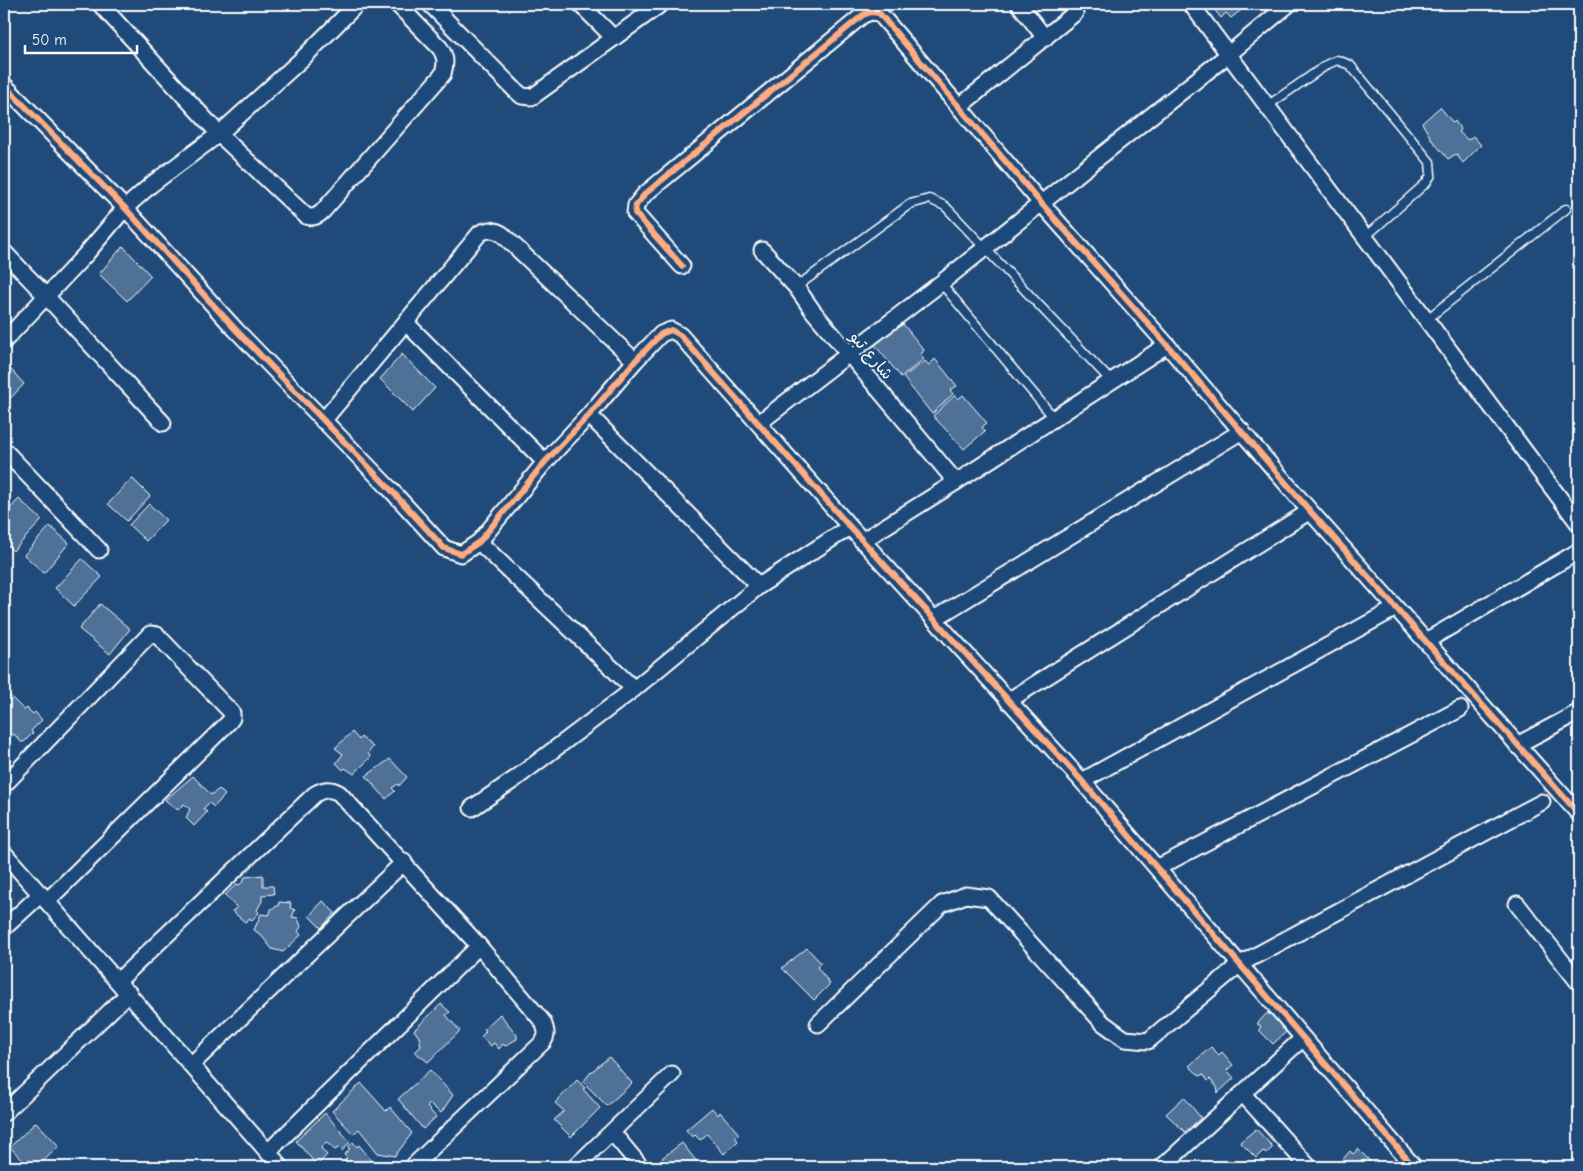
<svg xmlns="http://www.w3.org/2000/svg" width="1583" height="1171" font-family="'Comic Neue','Playpen Sans Arabic',sans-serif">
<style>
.building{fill:#507197;stroke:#fff}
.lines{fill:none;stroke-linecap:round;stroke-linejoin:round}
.service-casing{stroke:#fff;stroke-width:11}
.minor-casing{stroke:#fff;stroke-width:19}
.service{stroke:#1f4a7a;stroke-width:8}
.minor{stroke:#1f4a7a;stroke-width:15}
.cycleway-casing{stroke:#1f4a7a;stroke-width:9}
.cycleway{stroke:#ffac80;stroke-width:6}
.labels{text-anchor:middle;stroke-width:4;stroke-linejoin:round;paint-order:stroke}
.street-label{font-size:16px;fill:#fff;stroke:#1f4a7a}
</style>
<rect width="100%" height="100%" fill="#1f4a7a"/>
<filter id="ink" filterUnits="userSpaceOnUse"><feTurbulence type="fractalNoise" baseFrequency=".02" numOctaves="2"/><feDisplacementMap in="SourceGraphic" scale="10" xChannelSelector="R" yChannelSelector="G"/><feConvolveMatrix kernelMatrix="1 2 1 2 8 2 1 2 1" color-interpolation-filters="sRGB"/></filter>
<g filter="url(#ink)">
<g class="building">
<polygon points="1210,4 1249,4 1231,18 1226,13 1221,18"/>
<polygon points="1440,107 1453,123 1455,121 1461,130 1459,132 1468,140 1473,136 1481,145 1463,163 1456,154 1448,159 1432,140 1422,123"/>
<polygon points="123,246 151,276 127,301 99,274"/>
<polygon points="894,324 899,328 903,324 924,350 920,356 924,359 901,377 874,344"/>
<polygon points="402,354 435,388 413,412 380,379"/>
<polygon points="935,359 957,386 950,390 953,394 932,414 903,377 925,361 929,365"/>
<polygon points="4,362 24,384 4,405"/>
<polygon points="955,395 958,399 963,395 987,423 982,427 985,431 964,449 933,416"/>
<polygon points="132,478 150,496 127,521 108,504"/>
<polygon points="19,499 42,520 13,551 4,542 4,515"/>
<polygon points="149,504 166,520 146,541 129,525"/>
<polygon points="50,526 69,543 44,573 24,555"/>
<polygon points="82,559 102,577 74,606 55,588"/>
<polygon points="100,604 130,629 110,654 79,629"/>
<polygon points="9,695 24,710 27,708 33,714 35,712 42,720 31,731 33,733 24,742 21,742 14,734 8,739 4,735 4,701"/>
<polygon points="352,732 359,740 361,737 373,747 368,753 371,757 354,774 345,768 343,770 336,763 343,754 335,748"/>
<polygon points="390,759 407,777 399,786 398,784 392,788 395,791 386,799 366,776"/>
<polygon points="193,776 211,795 219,789 225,795 214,807 209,803 203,809 207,812 194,826 186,818 190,809 184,804 178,810 165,800"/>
<polygon points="263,875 263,886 273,886 274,894 262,895 262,901 257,910 259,913 251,921 250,918 245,922 232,911 237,908 225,895 237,884 239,885 244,881 243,880 245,877"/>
<polygon points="323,901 335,913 321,928 309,916"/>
<polygon points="279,902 291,903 290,908 295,910 292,917 298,918 301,927 298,931 301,935 283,952 272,949 261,935 254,930 261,914 267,915 270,914 271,909 278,906"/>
<polygon points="807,948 821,963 817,967 830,984 814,1000 782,968"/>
<polygon points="441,1004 450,1012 446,1015 460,1031 428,1062 415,1052 421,1046 419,1037 414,1030"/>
<polygon points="1268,1012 1269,1015 1272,1012 1288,1030 1273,1044 1259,1030 1261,1026 1257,1024"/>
<polygon points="500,1014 517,1035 517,1039 505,1046 503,1044 499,1049 494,1043 491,1046 481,1037 486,1031 484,1029"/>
<polygon points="1211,1047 1219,1055 1222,1052 1233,1065 1227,1070 1234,1078 1218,1093 1217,1087 1210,1079 1208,1081 1203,1074 1200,1076 1189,1066"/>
<polygon points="609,1057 632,1083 607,1106 583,1082 591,1072"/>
<polygon points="430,1070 453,1095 441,1113 430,1104 427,1107 436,1117 423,1129 398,1099"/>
<polygon points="577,1080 585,1088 583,1089 600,1108 571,1137 554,1120 564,1111 555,1103"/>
<polygon points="361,1083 386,1111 390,1107 412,1133 395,1156 378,1153 359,1129 353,1134 332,1111"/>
<polygon points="1184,1097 1201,1118 1185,1132 1166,1114"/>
<polygon points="712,1108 718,1115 720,1112 739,1134 735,1137 738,1141 724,1154 707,1134 700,1140 695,1135 692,1137 686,1130"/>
<polygon points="325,1113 350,1142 342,1151 340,1147 335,1150 326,1142 321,1148 327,1155 317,1165 296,1141"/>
<polygon points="36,1122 59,1146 37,1167 29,1167 10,1147"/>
<polygon points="1256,1129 1273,1147 1266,1154 1263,1151 1256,1158 1240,1142"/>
<polygon points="353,1142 357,1147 359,1145 377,1167 339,1167 347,1158 344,1155 349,1150 349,1146"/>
<polygon points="682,1143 701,1167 670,1167 662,1158"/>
<polygon points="1358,1149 1370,1161 1368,1165 1370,1167 1336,1167 1350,1151 1353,1154"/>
</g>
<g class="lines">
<g class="service-casing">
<g id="service">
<polyline points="905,4 906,4"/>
<polyline points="1267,106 1328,64 1337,60 1350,65 1430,162 1431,175 1426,183 1365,237"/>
<polyline points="941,283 1054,418"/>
<polyline points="796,287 910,204 929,199 945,206 1111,381"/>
<polyline points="1426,320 1566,209"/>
</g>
</g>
<g class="minor-casing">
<g id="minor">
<path d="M 100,4 L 219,134 L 306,216 C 313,218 317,217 323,211 L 443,74 C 446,63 446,57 440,48 L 397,4"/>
<polyline points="430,4 514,89 522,96 532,97 661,4"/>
<polyline points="580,4 614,38"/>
<polyline points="1019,4 1045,38"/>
<polyline points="1191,4 1579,524"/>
<polyline points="4,85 125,208 236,330 391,490 444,548 461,554 479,542 545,462 589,415 635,361 661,334 671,330 680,335 850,527 1082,781 1414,1167"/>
<polyline points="960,106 1075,13"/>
<polyline points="762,250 796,287 813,311 956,482"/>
<polyline points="4,252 46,296 163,423"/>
<polyline points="682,266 635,213 636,205 645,194 863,15 871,12 879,13 1041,203 1167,345 1310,511 1579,814"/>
<polyline points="406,323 545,462"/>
<polyline points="4,341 86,254 125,208 152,184 219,134 303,58 357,4"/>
<polyline points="589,415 759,586"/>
<path d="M 323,421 L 480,233 C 489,229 494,229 502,234 L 635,361"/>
<polyline points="759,423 941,283 1229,54 1289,4"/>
<polyline points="4,450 99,550"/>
<polyline points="862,541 956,482 1167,345"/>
<polyline points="479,542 634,689"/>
<polyline points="934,619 1242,431"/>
<polyline points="1426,641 1579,551"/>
<polyline points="1008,701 1310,511"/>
<polyline points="1517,745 1579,712"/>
<polyline points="1082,781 1396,608"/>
<polyline points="4,785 150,634 157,635 232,713 232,718 229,722 47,901"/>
<polyline points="472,808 515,779 634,689 759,586 850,527"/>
<polyline points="4,853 281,1167"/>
<polyline points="1157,868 1460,709"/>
<polyline points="1517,904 1579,983"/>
<polyline points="4,928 41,894"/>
<path d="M 118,981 L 315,794 C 324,789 330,788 339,793 L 479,946 L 543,1022 C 546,1030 548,1035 543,1042 L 412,1167"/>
<polyline points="818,1024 942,904 966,895 989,898 1103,1023 1125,1039 1148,1041 1240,964 1542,802"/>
<polyline points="191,1065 404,862"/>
<polyline points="1243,1094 1309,1167"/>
<polyline points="4,1113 129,993"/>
<polyline points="612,1132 641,1167"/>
<polyline points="268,1152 479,946"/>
<polyline points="575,1167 672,1074"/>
<polyline points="1162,1167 1303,1038"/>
</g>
</g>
<use href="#service" class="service"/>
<use href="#minor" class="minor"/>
<g class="cycleway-casing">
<g id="cycleway">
<polyline points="4,85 125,208 236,330 391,490 444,548 461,554 479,542 545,462 589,415 635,361 661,334 671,330 680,335 850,527 1082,781 1414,1167"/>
<polyline points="682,266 635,213 636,205 645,194 863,15 871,12 879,13 1041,203 1167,345 1310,511 1579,814"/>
</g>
</g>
<use href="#cycleway" class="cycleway"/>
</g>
</g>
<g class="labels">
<g class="street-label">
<text transform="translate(872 355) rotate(50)" y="6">شارع تبو</text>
</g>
</g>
<rect width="1583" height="1171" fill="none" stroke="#1f4a7a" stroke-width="20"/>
<rect x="10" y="10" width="1563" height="1151" fill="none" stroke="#fff" stroke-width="2" filter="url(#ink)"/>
<path d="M25 45v8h112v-8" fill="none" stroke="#ffffff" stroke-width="2.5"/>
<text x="32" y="45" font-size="15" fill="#ffffff" stroke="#1f4a7a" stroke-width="4" paint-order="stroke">50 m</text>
</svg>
